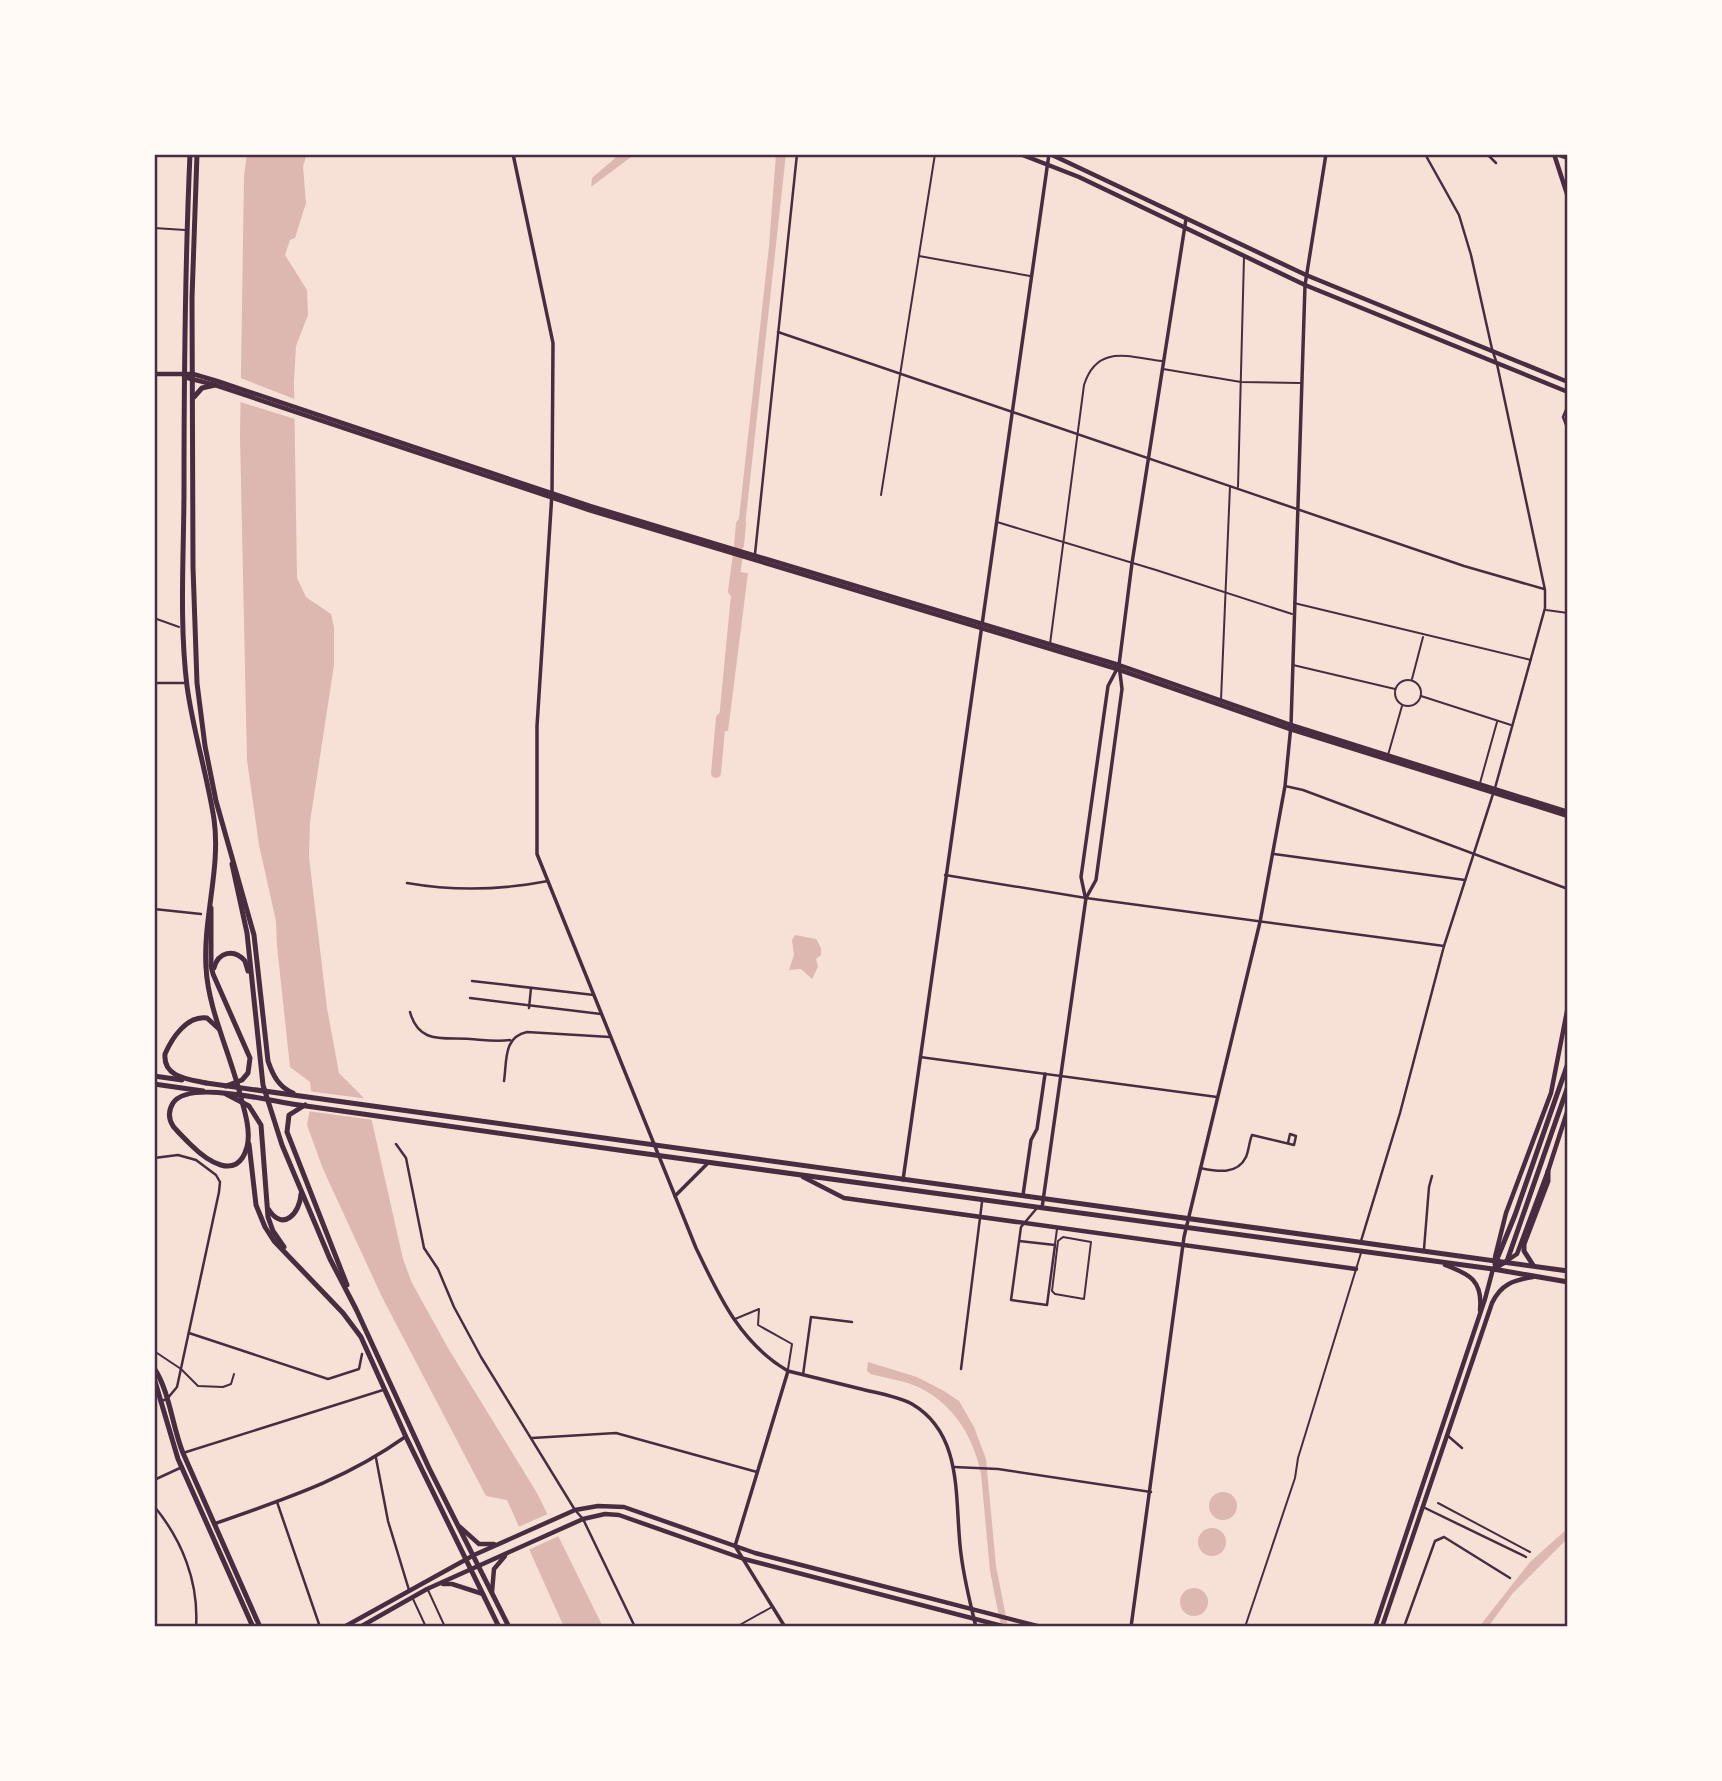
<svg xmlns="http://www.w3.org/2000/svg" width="1722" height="1781" font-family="'Asap Condensed',sans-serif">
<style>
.water{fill:#dcb8b0}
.pier{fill:#f7e1d7}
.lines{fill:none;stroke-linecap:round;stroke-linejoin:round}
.river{stroke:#dcb8b0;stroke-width:10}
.service{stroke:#4a2c40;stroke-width:2}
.pedestrian{stroke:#4a2c40;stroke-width:2.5}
.minor{stroke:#4a2c40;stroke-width:2.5}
.tertiary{stroke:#4a2c40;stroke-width:3.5}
.secondary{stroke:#4a2c40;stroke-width:4.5}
.primary{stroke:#4a2c40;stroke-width:5}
.trunk{stroke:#4a2c40;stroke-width:5}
.neatline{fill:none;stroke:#4a2c40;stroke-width:2.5}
</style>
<rect width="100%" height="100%" fill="#f7e1d7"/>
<g class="water">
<polygon points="247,154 307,154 303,166 306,203 295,238 290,240 285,255 307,290 308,315 296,346 294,381 297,578 306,597 331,614 334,627 334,665 310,822 309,857 327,1008 339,1073 362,1096 369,1108 403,1259 412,1283 448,1348 537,1493 603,1627 564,1627 507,1500 486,1496 382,1297 323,1169 307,1125 312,1099 310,1082 290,1067 277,946 276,921 259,845 247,760 240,437 244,176"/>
<polygon points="620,154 635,154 591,187 592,178"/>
<polygon points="776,154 786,154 745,526 736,545 769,246"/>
<polygon points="739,572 748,573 728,731 718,730 732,584"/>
<polygon points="795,935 816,939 821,948 821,955 816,959 818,967 812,979 801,969 789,970 794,955 792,940"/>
<path d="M 868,1362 L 917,1377 L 944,1391 L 959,1401 L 974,1427 L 986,1459 L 996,1566 L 1008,1627 L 1001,1627 L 990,1571 L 981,1474 C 974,1439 956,1408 924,1390 C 909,1381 888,1379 871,1374 L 867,1371 Z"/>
<circle cx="1223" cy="1506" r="14"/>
<polygon points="1568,1528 1568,1538 1513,1593 1488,1627 1479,1627 1530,1562"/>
<circle cx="1212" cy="1542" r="14"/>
<circle cx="1194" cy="1602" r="14"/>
</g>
<g class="pier">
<polygon points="238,377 297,400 298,420 237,401"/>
<polygon points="308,1091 368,1099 374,1120 307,1111"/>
<polygon points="550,1513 561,1535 526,1551 516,1528"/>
</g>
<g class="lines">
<g class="river">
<polyline points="739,545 741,524"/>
<polyline points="733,591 738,554"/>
<polyline points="716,773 721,718"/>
</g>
<g class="service">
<polyline points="154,228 185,230"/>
<polyline points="919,256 1030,276"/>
<polyline points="1163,369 1241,382 1300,383"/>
<polyline points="1238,487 1244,257"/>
<polyline points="881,495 935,154"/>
<polyline points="997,522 1156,570 1292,614"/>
<polyline points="1294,603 1531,660"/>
<polyline points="1546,610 1568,613"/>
<polyline points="154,618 179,627"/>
<path d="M 1050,644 L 1084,385 C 1097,344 1128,357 1162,361"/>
<polyline points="1293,665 1395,689"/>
<polyline points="1412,679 1423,637"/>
<circle cx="1408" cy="693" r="13"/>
<polyline points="1421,696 1511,725"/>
<polyline points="1221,700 1230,486"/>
<polyline points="1388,755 1402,706"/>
<polyline points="1480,783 1497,722"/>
<polygon points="1063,1237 1091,1242 1084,1299 1055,1294 1052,1291 1058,1241"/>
<polyline points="1055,1244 1057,1229"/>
<polyline points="735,1319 759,1309 758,1325 792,1344 788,1369"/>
<polyline points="154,1351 181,1369 198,1386 223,1387 231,1384 234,1374"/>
<polyline points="1438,1503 1530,1552"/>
<polyline points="428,1590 445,1627"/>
<polyline points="413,1599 426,1627"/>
<polyline points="736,1627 772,1607"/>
<polyline points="1245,1627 1295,1478 1298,1458 1361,1253"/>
</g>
<g class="pedestrian">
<polyline points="183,1453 383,1390"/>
<path d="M 154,1506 C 182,1540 199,1582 196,1627"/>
</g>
<g class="minor">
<polyline points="1425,154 1459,215 1471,255 1492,349 1497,364 1545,590 1545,608 1495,788"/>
<polyline points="1487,154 1496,163"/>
<polyline points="1554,154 1568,159"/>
<polyline points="778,332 1464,566 1544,589"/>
<polyline points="1568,405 1563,417 1568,430"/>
<polyline points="755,554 797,154"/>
<polyline points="154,683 187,683"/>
<polyline points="1285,786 1303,790 1568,889"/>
<polyline points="1274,854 1465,880"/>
<polyline points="945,875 1086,898 1444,946"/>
<path d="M 407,883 C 453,891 502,890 548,881"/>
<polyline points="154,909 201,914"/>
<polyline points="472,981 594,995"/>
<polyline points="470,998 601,1014"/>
<polyline points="529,1008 531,988"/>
<path d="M 410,1012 C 419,1045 444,1037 470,1039 C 484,1040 497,1042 510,1040"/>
<polyline points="920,1057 1217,1097"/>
<path d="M 504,1081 C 507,1061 503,1037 527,1032 L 610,1037"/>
<polyline points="396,1144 406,1158 424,1248 438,1269 454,1307 481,1357 575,1510 583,1519 635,1627"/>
<polyline points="154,1158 178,1155 196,1160 216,1175 220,1182 219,1192 177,1387 167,1399 161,1401"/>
<path d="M 1200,1168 C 1215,1171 1237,1176 1246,1157 C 1249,1150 1249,1142 1252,1135 L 1294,1145 L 1296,1136 L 1290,1134 L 1288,1143"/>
<polyline points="1019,1241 1055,1245 1047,1305 1011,1300 1021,1227 1037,1208"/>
<polyline points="1361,1241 1400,1113 1444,946 1493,794"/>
<polyline points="1424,1249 1429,1187 1432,1176"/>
<polyline points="189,1333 328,1379 359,1369 362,1354"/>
<polyline points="961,1369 982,1202"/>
<polyline points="803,1375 811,1317 852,1322"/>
<polyline points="1447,1435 1462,1448"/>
<polyline points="532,1438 616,1433 757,1472"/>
<polyline points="376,1458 388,1521 409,1590"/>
<polyline points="954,1467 998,1469 1151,1492"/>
<polyline points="154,1480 180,1468"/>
<polyline points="277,1502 320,1627"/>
<polyline points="1423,1507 1526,1557"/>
<polyline points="1404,1627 1435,1541 1444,1537 1510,1578"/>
</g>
<g class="tertiary">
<path d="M 513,154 L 553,343 L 552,493 L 537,726 L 537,854 L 696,1248 C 719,1296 740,1343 788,1371 C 812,1377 836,1383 861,1389 C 877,1393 897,1396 912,1404 C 965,1435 954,1502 961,1554 C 964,1578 970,1603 976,1627"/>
<polyline points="1085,896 1081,877 1108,686 1118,667"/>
<polyline points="903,1180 1049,154"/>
<polyline points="1023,1195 1031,1140 1037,1129 1045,1074"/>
<polyline points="675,1196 708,1163"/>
<polyline points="1042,1208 1086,898 1096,880 1122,689 1119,665 1132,563 1186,219"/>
<path d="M 214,1524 C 284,1499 343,1481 405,1437"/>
<polyline points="785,1627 735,1546 788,1371"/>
<polyline points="1131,1627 1184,1237 1260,922 1285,786 1291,725 1305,285 1326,154"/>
</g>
<g class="secondary">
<polyline points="1020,154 1079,177 1305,285 1568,392"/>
<polyline points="1050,154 1306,275 1568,382"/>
<polyline points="1554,154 1568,197"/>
<polyline points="154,374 193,374 217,381 590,506 1119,665 1291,725 1568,812"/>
<polyline points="184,377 215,385 589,510 1117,669 1290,729 1568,816"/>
<polyline points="803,1177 844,1198 1356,1269"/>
<polyline points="1495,1257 1506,1213 1551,1093 1568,1006"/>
<polyline points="1508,1260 1517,1254 1548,1171 1568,1109"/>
<path d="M 1445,1265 C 1470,1274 1483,1281 1480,1310"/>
<polyline points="460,1527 479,1544 494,1544"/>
<polyline points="443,1584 452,1584 483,1594"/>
<polyline points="492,1592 494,1569 505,1556"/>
<polyline points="344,1627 474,1555 575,1510 598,1506 624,1507 755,1553 1041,1627"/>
<polyline points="360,1627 427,1589 583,1519 605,1514 619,1515 744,1559 1006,1627"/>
<polyline points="1375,1627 1485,1299 1493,1269"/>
<path d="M 1382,1627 L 1492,1303 C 1501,1284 1514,1280 1533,1277"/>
</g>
<g class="primary">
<polyline points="232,864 247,933 263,1085 282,1145 330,1259 356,1309 429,1468 509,1627"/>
<polyline points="211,908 211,966 213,974 250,1058 248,1073 242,1080 226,1086"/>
<path d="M 214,968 C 218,952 234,948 245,961 L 248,971"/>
<polyline points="154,1076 182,1080"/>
<path d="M 206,1083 C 187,1079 163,1077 165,1054 C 172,1038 187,1015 207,1018 L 219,1029"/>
<polyline points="154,1084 203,1091"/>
<polyline points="226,1094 249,1106 261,1125 268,1217 273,1231 284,1247"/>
<polyline points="305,1105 289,1115 287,1132 347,1285"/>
<polyline points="249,1144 256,1205 265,1227 274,1241 343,1313 361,1337 406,1437 499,1627"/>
<path d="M 269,1210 C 283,1232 300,1213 301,1194"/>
<polyline points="1495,1264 1515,1215 1568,1063"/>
<polyline points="1533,1265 1524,1251 1524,1244 1548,1181 1548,1171"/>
<polyline points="1493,1269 1507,1261 1568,1086"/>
<path d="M 154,1368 C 170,1392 172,1426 183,1453 L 260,1627"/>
<polyline points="154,1378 178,1459 253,1627"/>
</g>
<g class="trunk">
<path d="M 190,154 C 185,265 184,376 184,488 C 184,553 179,621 187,686 C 193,731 207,774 214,819 C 221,868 203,918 206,967 C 208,1010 231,1055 241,1098 C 245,1112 251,1132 247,1147 C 237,1183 206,1160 190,1144 C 188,1142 175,1129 173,1126 C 168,1118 168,1111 173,1103 C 188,1080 267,1100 292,1104 C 692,1161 1092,1216 1493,1269 L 1568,1282"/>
<path d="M 197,154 L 192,298 L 193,567 L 197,683 L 205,746 L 216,801 L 254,935 L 268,1061 C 273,1076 279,1087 293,1093"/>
<polyline points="194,397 202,388 215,385"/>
<polyline points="206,1083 1568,1271"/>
</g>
</g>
<rect width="1722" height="1781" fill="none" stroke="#fffaf5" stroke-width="312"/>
<rect x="156" y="156" width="1410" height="1469" class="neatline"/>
</svg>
